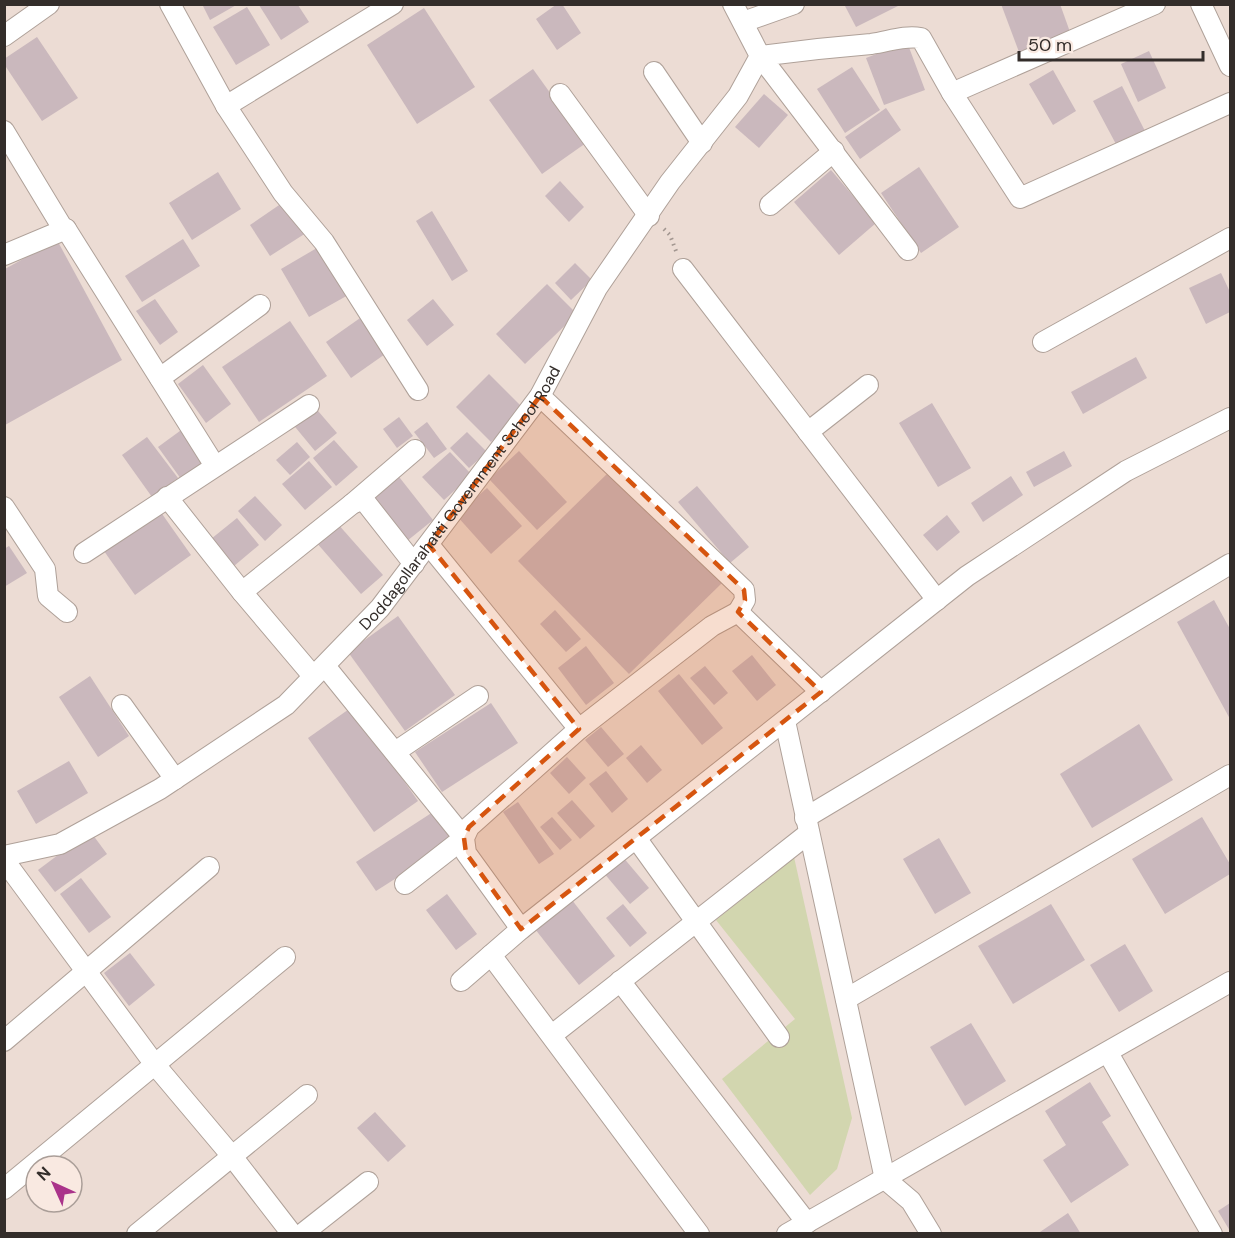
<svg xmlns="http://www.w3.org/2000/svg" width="1235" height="1238" font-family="'DM Sans',sans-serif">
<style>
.green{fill:#d2d6af}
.building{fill:#cab8bd}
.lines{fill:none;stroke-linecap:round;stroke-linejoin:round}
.street-casing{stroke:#afa199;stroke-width:22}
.path{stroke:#a29690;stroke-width:4;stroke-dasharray:1.5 4.5;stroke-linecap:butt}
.street{stroke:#fff;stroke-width:20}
.marked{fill:#d6550f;fill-opacity:0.2;stroke:#d6550f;stroke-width:4.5;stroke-dasharray:12 8;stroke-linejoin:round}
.labels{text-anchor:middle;stroke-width:4.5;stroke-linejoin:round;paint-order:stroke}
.street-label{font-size:16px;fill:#332d2a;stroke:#f9e9e1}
</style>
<rect width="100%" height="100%" fill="#ecdcd4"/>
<polygon class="green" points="794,857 852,1118 837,1169 810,1195 722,1079 795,1019 716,920"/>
<g class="building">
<polygon points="202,4 238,4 210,20"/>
<polygon points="557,4 562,4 581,33 557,50 536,19"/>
<polygon points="847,4 902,4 856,27 845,6"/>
<polygon points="1001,4 1060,4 1070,32 1019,52"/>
<polygon points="259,5 298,5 309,22 281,40"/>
<polygon points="247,7 270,45 236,65 213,27"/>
<polygon points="424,8 475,87 417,124 367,45"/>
<polygon points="37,37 78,98 42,121 4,64 4,59"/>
<polygon points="907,42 925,90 884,105 866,58"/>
<polygon points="1149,51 1166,88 1138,102 1121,64"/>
<polygon points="852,67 880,110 845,133 817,89"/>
<polygon points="533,69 586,143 542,174 489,100"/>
<polygon points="1053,70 1076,111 1053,125 1029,84"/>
<polygon points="1122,86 1145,131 1117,146 1093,101"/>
<polygon points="764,94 788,115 759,148 735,127"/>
<polygon points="886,108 901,130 860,159 845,137"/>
<polygon points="919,167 959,227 921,253 881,193"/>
<polygon points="831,170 876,223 839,255 794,202"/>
<polygon points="218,172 241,209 192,240 169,203"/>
<polygon points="560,181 584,207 569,222 545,196"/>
<polygon points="285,201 306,233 270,256 250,225"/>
<polygon points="432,211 468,271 452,281 416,221"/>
<polygon points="183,239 200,266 142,302 125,276"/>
<polygon points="57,240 122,360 5,425 5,269"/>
<polygon points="322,245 350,294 309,317 281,269"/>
<polygon points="575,263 592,280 571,300 555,283"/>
<polygon points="1221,273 1230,292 1230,312 1206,324 1189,288"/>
<polygon points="547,284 577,314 525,364 496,334"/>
<polygon points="155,299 178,332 160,345 136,311"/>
<polygon points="433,299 454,325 427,346 407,320"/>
<polygon points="363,316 388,352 351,378 326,342"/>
<polygon points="290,321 327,376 259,422 222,367"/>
<polygon points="1136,357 1147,378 1083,414 1071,392"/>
<polygon points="203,365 231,404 206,423 178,384"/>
<polygon points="489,374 524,409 491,442 456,407"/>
<polygon points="932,403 971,468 938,487 899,423"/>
<polygon points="312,404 337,433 315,451 291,422"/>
<polygon points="399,417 413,436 397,448 383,429"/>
<polygon points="427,422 447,449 434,458 414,432"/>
<polygon points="184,428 207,460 181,479 158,447"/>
<polygon points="467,432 487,452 469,468 450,448"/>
<polygon points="147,437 178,478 152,497 122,455"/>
<polygon points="334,440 358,467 336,486 313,458"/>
<polygon points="297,442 310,457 290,475 276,460"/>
<polygon points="519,451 567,502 537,530 489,479"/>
<polygon points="1064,451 1072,466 1034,487 1026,472"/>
<polygon points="450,452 472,475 444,500 422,477"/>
<polygon points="309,461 332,487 305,510 282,484"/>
<polygon points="611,470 722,583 629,674 518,561"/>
<polygon points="396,473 433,520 407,541 370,493"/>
<polygon points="1011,476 1023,495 983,522 971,503"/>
<polygon points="697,486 749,547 730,563 678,502"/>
<polygon points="487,488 522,526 491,554 456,515"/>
<polygon points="255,496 282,525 265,541 238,511"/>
<polygon points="160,511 191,555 135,595 104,551"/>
<polygon points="947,515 960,532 937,551 923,535"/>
<polygon points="237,518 259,545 234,566 211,539"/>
<polygon points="337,523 383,575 361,594 316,542"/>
<polygon points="9,546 27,573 4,587 4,549"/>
<polygon points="1214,600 1230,629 1230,719 1177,622"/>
<polygon points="555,610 581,639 566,652 540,624"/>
<polygon points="398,616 455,695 405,731 348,652"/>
<polygon points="586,646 614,683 586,705 558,668"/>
<polygon points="752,655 776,685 757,701 732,671"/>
<polygon points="705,666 728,693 714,705 690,678"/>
<polygon points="679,674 723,728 702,745 658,691"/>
<polygon points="90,676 129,736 98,757 59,697"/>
<polygon points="491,703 518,743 442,792 415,752"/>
<polygon points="352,707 418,801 374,832 308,738"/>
<polygon points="1139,724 1173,780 1092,828 1060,774"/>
<polygon points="601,727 624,754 608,767 585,740"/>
<polygon points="641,745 662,770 647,783 626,758"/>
<polygon points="567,757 586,778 569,794 550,773"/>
<polygon points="69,761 88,793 36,824 17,791"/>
<polygon points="606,771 628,799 612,813 589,784"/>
<polygon points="572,800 595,826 580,839 557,813"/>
<polygon points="518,802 554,854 539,864 503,812"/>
<polygon points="433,812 453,842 376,891 356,862"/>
<polygon points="552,817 572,840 560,850 540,827"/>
<polygon points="1202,817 1230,864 1230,874 1165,914 1132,859"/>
<polygon points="90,831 107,854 55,892 38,870"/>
<polygon points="939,838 971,893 935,914 903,859"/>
<polygon points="622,856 649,888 630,904 603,872"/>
<polygon points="81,878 111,917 89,933 60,894"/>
<polygon points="447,894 477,934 456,950 426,910"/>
<polygon points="572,900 615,956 579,985 535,929"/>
<polygon points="623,904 647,933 630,947 606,918"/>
<polygon points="1051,904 1085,960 1013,1004 978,946"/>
<polygon points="1125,944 1153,991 1119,1012 1090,965"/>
<polygon points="130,953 155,985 129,1006 104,973"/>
<polygon points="971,1023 1006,1081 965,1106 930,1047"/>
<polygon points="1090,1082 1111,1116 1102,1122 1129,1165 1071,1203 1043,1160 1066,1145 1045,1111"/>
<polygon points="375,1112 406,1146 388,1162 357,1128"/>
<polygon points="1230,1203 1230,1231 1218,1211"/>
<polygon points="1068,1213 1081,1234 1037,1234"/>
</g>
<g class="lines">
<g class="street-casing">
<g id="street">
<polyline points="170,4 226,106 283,193 324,242 418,390"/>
<polyline points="1201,4 1230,66"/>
<polyline points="743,22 794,4"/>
<polyline points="4,36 49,4"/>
<polyline points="654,72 702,143"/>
<polyline points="952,93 1155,4"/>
<polyline points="560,94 649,216"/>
<polyline points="226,106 393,4"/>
<polyline points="4,131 62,227 66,229 4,255"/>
<polyline points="770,205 834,151"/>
<polyline points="66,229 215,466"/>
<path d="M 908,250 L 760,56 C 797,51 834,47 871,44 C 888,42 903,35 921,38 L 952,93 L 1020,198 L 1230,103"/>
<polyline points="683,269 937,600"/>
<polyline points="1043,342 1230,238"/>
<polyline points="160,378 260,305"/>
<polyline points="540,396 744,590 745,600 738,612"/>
<polyline points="808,432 868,385"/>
<polyline points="167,497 242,592"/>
<polyline points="352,504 415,450"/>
<polyline points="4,507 45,569 48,596 67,612"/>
<polyline points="429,545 579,729"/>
<polyline points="84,553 309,405"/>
<polyline points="325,666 464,838 405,884"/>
<polyline points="313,676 242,592 352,504 363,499 414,564"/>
<polyline points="122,705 175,779"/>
<polyline points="785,721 885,1179 911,1201 931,1234"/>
<polyline points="395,752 478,696"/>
<polyline points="805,818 1230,564"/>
<polyline points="636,838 779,1037"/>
<path id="s1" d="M 4,856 L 60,844 L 160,789 L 286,705 L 380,608 L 540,396 L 597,288 L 670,182 L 738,96 L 760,56 L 733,4"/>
<polyline points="4,860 156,1066 231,1155 292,1234"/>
<polyline points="521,929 466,853 464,838 469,827 579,729 712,626 738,612 821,692"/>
<polyline points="491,955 699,1234"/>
<polyline points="461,981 521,929 967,576 1126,471 1230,418"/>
<polyline points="620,981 807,1223"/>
<polyline points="846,999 1230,775"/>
<polyline points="552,1035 809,833"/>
<polyline points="4,1041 209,867"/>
<polyline points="1108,1053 1212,1234"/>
<polyline points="4,1189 285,957"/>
<polyline points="137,1234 307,1095"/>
<polyline points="302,1234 368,1182"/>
<polyline points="787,1234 1230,982"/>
</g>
</g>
<polyline class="path" points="664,229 670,235 676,251"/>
<use href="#street" class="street"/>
</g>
<path class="marked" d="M 540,396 L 744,590 L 745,600 L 738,612 L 821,692 L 521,929 L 466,853 L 464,838 L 469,827 L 579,729 L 429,545 Z"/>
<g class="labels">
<g class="street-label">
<text dy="6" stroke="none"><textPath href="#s1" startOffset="594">Doddagollarahatti Government School Road</textPath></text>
</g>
</g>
<rect width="1235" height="1238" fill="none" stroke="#332d2a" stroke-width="12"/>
<g transform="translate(54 1184) rotate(315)"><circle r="28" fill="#f9e9e1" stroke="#aa9e98" stroke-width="1.5"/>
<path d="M0-4.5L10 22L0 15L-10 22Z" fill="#aa338a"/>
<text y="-9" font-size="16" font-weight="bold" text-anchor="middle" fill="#332d2a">N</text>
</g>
<path d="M1019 51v9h184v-9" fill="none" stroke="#332d2a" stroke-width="3"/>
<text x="1028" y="51" font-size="18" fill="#332d2a" stroke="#f9e9e1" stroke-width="4.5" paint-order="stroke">50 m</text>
</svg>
